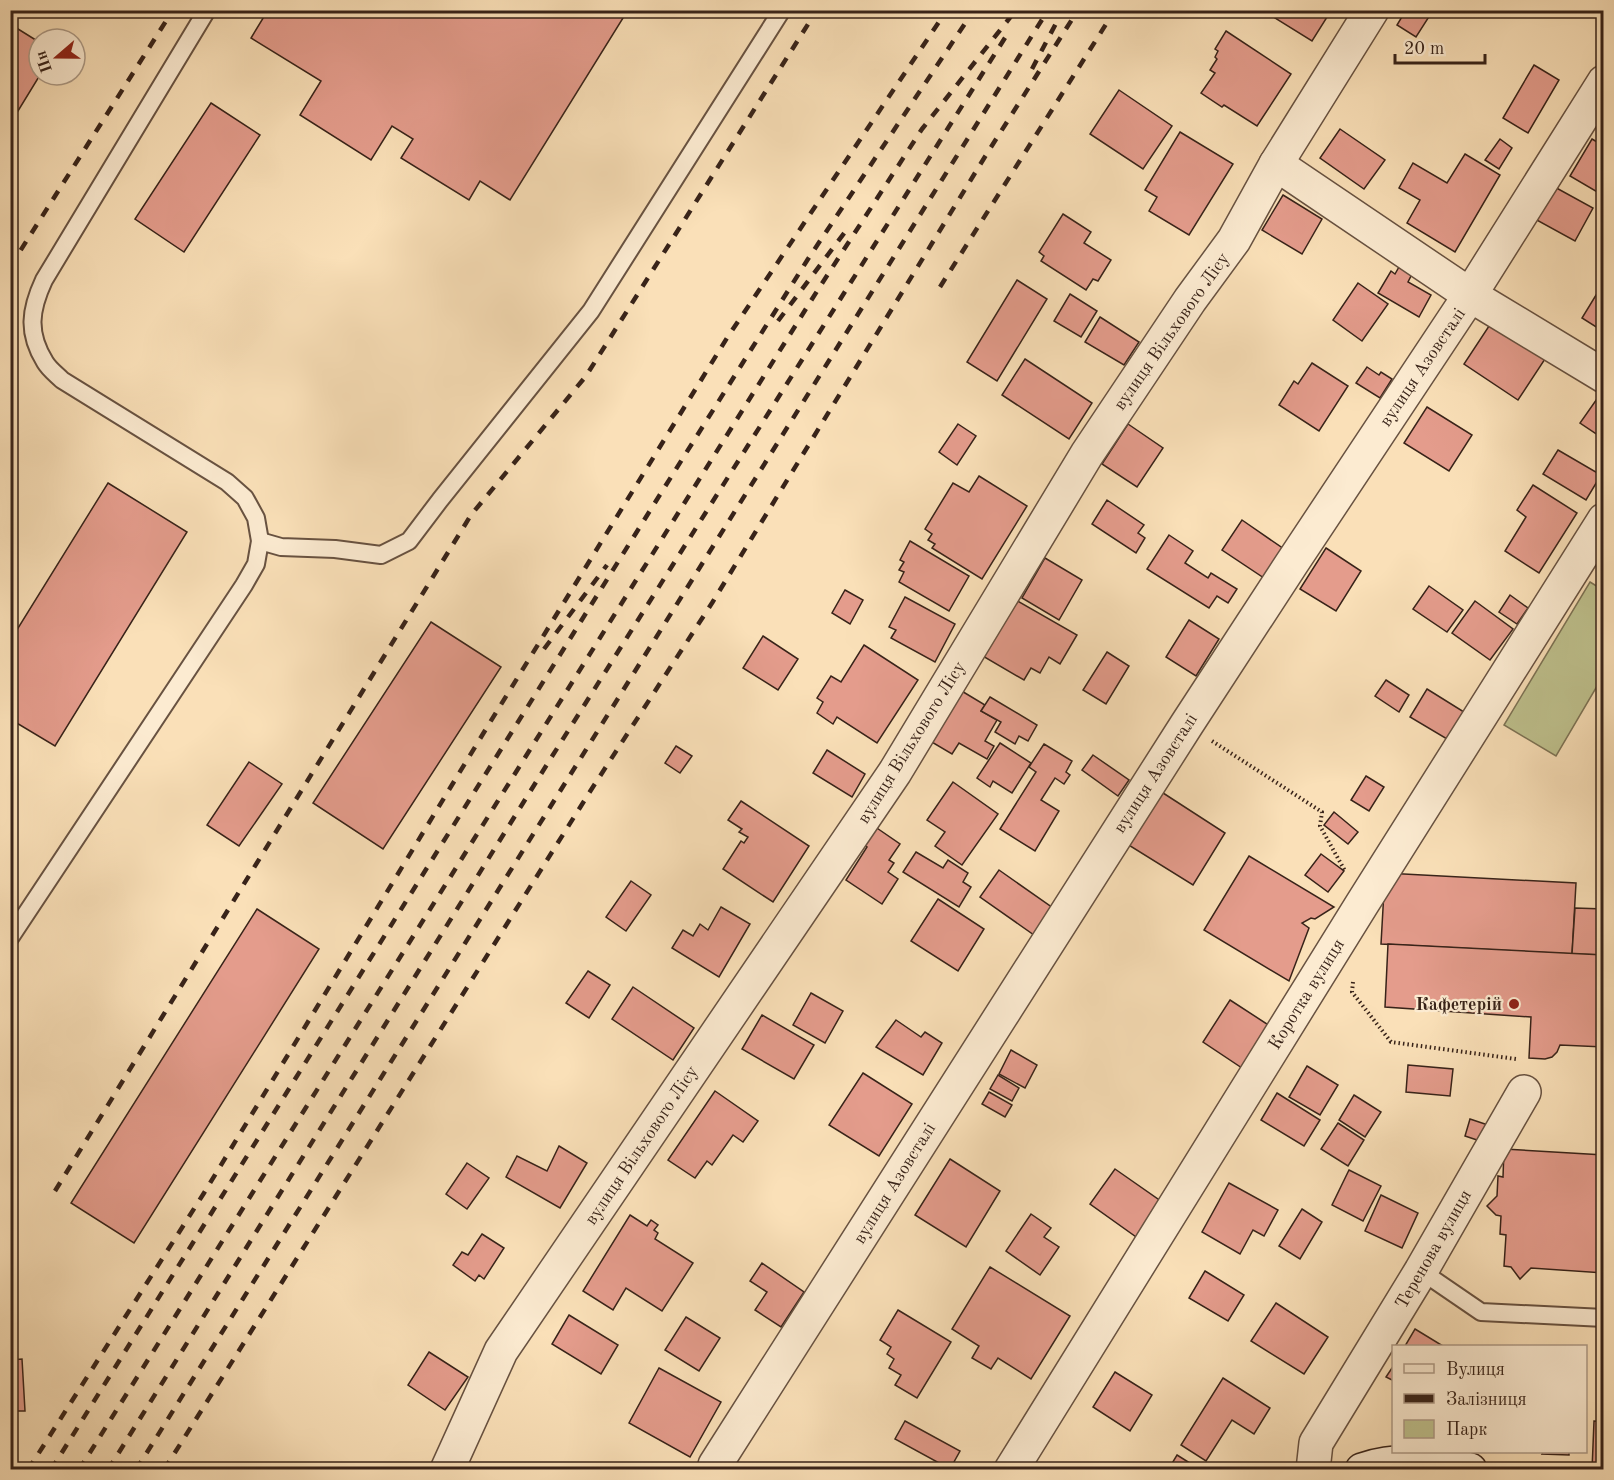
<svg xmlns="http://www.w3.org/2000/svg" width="1614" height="1480" font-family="'Old Standard TT',serif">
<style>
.green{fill:#bfc28e;stroke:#7c7254;stroke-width:1.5}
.building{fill:#e49c8c;stroke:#382319;stroke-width:1.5}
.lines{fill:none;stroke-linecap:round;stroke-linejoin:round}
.lane-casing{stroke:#685241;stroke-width:20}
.street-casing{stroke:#685241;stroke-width:36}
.secondary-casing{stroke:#382319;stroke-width:36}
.path{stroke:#382319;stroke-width:4;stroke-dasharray:1.5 3;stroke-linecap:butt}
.lane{stroke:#fcebd1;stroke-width:16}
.street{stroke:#fcebd1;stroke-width:33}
.secondary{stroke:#fcebd1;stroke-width:33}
.rail{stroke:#382319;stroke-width:4.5;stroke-dasharray:10 10;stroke-linecap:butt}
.poi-dot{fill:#8f2418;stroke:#fcebd1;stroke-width:2}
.labels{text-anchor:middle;stroke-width:4.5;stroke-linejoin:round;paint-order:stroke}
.street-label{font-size:18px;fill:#382319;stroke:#fcebd1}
.poi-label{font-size:18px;font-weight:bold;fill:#382319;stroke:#fcebd1;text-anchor:end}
</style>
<rect width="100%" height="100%" fill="#fae0b8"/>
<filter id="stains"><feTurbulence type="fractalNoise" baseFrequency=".00333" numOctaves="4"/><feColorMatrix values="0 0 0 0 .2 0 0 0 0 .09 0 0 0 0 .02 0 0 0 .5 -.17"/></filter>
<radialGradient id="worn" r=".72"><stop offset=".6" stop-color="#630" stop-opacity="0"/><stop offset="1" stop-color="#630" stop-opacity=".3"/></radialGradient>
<polygon class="green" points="1590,582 1603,590 1603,676 1556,756 1504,725"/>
<g class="building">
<polygon points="268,10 628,10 510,200 480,181 469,200 401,158 413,139 392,126 371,160 300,115 321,81 251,38"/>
<polygon points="1262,10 1323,10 1329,14 1312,41"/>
<polygon points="1406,10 1429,10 1432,12 1416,37 1397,25"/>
<polygon points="10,24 39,42 40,75 10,124"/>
<polygon points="1226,31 1291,74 1257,126 1224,105 1222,107 1201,93 1215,73 1210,70 1217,59 1215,57 1218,51 1215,49"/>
<polygon points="1534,65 1559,80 1528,133 1503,118"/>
<polygon points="1119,90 1172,126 1143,169 1090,134"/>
<polygon points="211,103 260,135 184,252 135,219"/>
<polygon points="1340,129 1385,160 1364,189 1320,158"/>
<polygon points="1180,132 1233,164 1189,235 1149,211 1157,197 1145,190"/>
<polygon points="1500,139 1512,148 1499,169 1485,160"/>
<polygon points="1592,139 1604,146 1604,185 1599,193 1570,176"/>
<polygon points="1465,154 1500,175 1455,252 1407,223 1420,200 1399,188 1413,163 1447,183"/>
<polygon points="1551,185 1593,208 1575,241 1533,218"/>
<polygon points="1283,195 1322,219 1302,254 1262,230"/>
<polygon points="1063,214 1091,232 1084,243 1111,260 1098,281 1093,279 1086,290 1041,261 1044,256 1039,252"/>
<polygon points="1399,267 1412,274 1408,282 1431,295 1419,317 1378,293 1391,271 1395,274"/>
<polygon points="1017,280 1047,299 997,381 967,362"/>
<polygon points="1604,282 1604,332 1582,318"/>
<polygon points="1358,283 1388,304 1362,341 1333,320"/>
<polygon points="1070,294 1097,311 1081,337 1054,321"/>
<polygon points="1100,317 1139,342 1124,365 1085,342"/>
<polygon points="1491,323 1545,359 1518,400 1464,364"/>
<polygon points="1025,359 1092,403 1069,439 1002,395"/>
<polygon points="1312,363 1348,386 1319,431 1279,405 1294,381 1298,384"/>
<polygon points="1367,367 1379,375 1381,372 1392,379 1380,398 1356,383"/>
<polygon points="1599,396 1604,399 1604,439 1580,423"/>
<polygon points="1427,407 1472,435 1449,471 1404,443"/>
<polygon points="958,424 976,436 957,465 939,452"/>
<polygon points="1128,424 1163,448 1137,487 1102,464"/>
<polygon points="1558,450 1601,475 1586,500 1543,474"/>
<polygon points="979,476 1027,506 982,579 932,548 935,544 928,540 932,534 925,529 953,483 969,492"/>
<polygon points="108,483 187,532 55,746 10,719 10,641"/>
<polygon points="1533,485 1577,513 1539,573 1505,551 1526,517 1517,510"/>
<polygon points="1107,500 1144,525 1138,533 1145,538 1136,553 1092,524"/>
<polygon points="1242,520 1284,549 1264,578 1222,550"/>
<polygon points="1169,535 1193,551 1185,563 1208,578 1211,573 1237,589 1228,603 1217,596 1209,608 1147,569"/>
<polygon points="910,541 969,576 949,611 899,582 904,572 899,570 904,562 900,560"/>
<polygon points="1326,548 1361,571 1336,611 1300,589"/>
<polygon points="1045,558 1082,580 1059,620 1022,598"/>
<polygon points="1429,586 1463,610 1447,632 1413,609"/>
<polygon points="845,590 863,600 850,624 832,613"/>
<polygon points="1510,595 1528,608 1517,624 1499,612"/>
<polygon points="905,597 955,624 935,662 891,638 896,630 889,627"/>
<polygon points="1014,599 1077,635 1060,664 1049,657 1040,673 1031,668 1024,680 981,655"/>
<polygon points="1475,601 1513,629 1490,660 1452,633"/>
<polygon points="1189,620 1219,639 1196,676 1166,657"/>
<polygon points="431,622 501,667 383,849 313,803"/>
<polygon points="763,636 798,659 778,690 743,668"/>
<polygon points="864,645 918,680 877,743 837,717 833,724 817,713 823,702 817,698 831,676 841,682"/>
<polygon points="1107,652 1129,666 1106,704 1083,690"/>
<polygon points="1386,680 1409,695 1399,712 1375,696"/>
<polygon points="1427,689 1464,712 1447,739 1410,717"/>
<polygon points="960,690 985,705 981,711 997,720 985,741 994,746 987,759 959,743 952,754 930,741"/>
<polygon points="990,697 1037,725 1028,741 1019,736 1015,744 995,732 1001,722 981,711"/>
<polygon points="1000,743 1031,763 1012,793 993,781 990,787 977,778"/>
<polygon points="1044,744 1072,761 1066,772 1070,775 1064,784 1055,778 1041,800 1059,811 1035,851 1000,829 1036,772 1029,767"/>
<polygon points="676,746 692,756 680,773 665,763"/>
<polygon points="827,750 865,774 852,797 813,773"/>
<polygon points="1093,755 1129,780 1118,796 1082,770"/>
<polygon points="249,762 282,784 239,846 207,825"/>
<polygon points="1366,776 1384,787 1369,811 1351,800"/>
<polygon points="953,782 998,814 962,865 935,846 945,832 927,820"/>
<polygon points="1160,791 1225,833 1193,885 1127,844"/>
<polygon points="741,801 809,846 773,902 723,869 741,841 744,843 748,837 739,832 742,829 728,820"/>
<polygon points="1334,812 1358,832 1348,844 1324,825"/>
<polygon points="871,824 900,844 889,860 894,863 888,872 898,879 882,904 846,880 867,847 859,842"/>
<polygon points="916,852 943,868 948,860 968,873 963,882 971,887 959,907 903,872"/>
<polygon points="1321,854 1344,871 1328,892 1305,875"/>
<polygon points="1249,856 1334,907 1315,919 1311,918 1302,923 1309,928 1289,981 1204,930"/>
<polygon points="999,870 1053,908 1034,935 980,897"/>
<polygon points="1385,873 1576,883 1572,954 1381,944"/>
<polygon points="631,881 651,895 626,931 606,917"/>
<polygon points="938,899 984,929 958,971 911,941"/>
<polygon points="721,907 750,924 719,977 672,948 683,930 693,936 700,924 708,930"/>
<polygon points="1575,908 1604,909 1604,955 1572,954"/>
<polygon points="257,909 319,949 134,1243 71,1203"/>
<polygon points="1388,944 1604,955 1604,1047 1560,1045 1557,1052 1552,1057 1545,1059 1529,1058 1531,1017 1385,1007"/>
<polygon points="588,971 610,985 589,1018 566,1003"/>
<polygon points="633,987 694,1028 673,1060 612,1019"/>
<polygon points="811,993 843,1011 825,1043 793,1025"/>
<polygon points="1230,1000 1270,1026 1242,1068 1203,1042"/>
<polygon points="762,1015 814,1045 794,1079 742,1049"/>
<polygon points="896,1020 921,1037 925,1032 942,1043 923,1075 876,1047"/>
<polygon points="1011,1050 1037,1065 1025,1088 999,1074"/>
<polygon points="1408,1065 1453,1069 1450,1096 1406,1092"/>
<polygon points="1307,1066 1338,1085 1320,1115 1289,1097"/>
<polygon points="863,1073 912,1104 879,1156 829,1125"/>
<polygon points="998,1075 1019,1088 1012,1101 990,1089"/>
<polygon points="715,1091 758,1121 743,1142 733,1135 712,1165 707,1161 695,1178 668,1160"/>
<polygon points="989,1092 1012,1105 1005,1117 982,1104"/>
<polygon points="1277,1093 1320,1120 1304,1146 1261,1120"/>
<polygon points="1354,1095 1381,1112 1365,1137 1339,1120"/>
<polygon points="1470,1119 1488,1125 1483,1142 1465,1136"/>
<polygon points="1338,1123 1364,1140 1348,1166 1321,1149"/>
<polygon points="559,1146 587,1163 560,1208 506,1177 517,1156 547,1171"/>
<polygon points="1504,1149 1604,1155 1604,1273 1531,1268 1520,1279 1511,1267 1504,1266 1506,1235 1500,1234 1501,1216 1496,1215 1487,1206 1497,1196 1498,1176 1503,1177"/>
<polygon points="950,1159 1000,1191 966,1247 915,1215"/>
<polygon points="467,1163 489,1178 467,1209 446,1194"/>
<polygon points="1115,1169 1165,1204 1139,1239 1090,1204"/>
<polygon points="1349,1170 1381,1186 1363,1221 1332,1205"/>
<polygon points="1229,1183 1278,1210 1264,1236 1253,1230 1240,1254 1202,1232"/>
<polygon points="1381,1195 1418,1213 1402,1248 1365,1231"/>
<polygon points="1302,1209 1322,1222 1300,1259 1279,1246"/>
<polygon points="1031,1214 1051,1228 1044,1237 1059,1247 1040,1275 1006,1251"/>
<polygon points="630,1215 647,1226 651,1220 658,1225 654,1230 658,1233 655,1239 693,1263 662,1311 626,1288 613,1310 583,1291"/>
<polygon points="482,1234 504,1248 484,1279 479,1275 475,1281 453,1265 462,1252 468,1255"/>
<polygon points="762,1263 804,1292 781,1327 755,1310 767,1292 750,1281"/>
<polygon points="990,1267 1070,1316 1031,1379 998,1358 991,1369 972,1358 979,1346 952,1329"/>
<polygon points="1205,1271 1244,1295 1228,1321 1189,1298"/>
<polygon points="1276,1303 1328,1337 1304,1374 1251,1341"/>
<polygon points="898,1310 951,1342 917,1398 895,1385 901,1375 889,1368 894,1359 887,1354 891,1347 880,1340"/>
<polygon points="569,1315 618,1345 601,1374 552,1344"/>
<polygon points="686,1317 720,1338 699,1371 665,1350"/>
<polygon points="1415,1329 1443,1346 1405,1346"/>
<polygon points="429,1352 468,1377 445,1410 408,1385"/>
<polygon points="22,1359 25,1411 10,1411 10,1360"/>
<polygon points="1394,1365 1394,1381 1386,1377"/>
<polygon points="659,1368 721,1402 690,1457 629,1423"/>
<polygon points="1115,1372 1152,1395 1130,1431 1093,1407"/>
<polygon points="1223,1378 1270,1408 1254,1434 1232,1420 1206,1461 1181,1445"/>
<polygon points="905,1421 960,1451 950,1469 895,1439"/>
<polygon points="1594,1421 1604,1422 1604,1470 1592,1470"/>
<polygon points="1543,1452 1569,1452 1569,1455 1542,1454"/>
<polygon points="1177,1455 1201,1470 1168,1470"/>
</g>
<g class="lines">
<g class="lane-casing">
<g id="lane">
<polyline points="260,541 281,547 335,549 381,555 409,541 440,500 591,311 782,10"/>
<path d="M 10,938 L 244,585 L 256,564 L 260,541 L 256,518 L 245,498 L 227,482 L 62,380 C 56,374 49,369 45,362 C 27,333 30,310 44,280 L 207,10"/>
<polyline points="1421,1271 1481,1312 1604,1318"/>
</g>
</g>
<g class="street-casing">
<g id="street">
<polyline points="1276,164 1470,295 1604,376"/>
<polyline points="447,1470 501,1351 895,772 1087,454 1190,300 1234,240 1276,164 1372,10"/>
<polyline points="714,1470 715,1465 1187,724 1292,563 1470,295 1604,82"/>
<polyline points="1011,1470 1362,904 1604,520"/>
<polyline points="1313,1470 1316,1443 1421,1271 1524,1092"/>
</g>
</g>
<g class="secondary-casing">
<path id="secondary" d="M 1362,1470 C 1393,1459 1439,1460 1470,1470"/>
</g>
<g class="path">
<polyline points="1212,741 1322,812 1320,826 1345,871"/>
<polyline points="1353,982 1352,992 1391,1042 1516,1059 1516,1062"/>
</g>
<use href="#lane" class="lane"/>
<use href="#street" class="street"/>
<use href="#secondary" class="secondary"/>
<g class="rail">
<polyline points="1032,69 1063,10"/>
<polyline points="10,267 173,10"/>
<polyline points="940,287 1115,10"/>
<polyline points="778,321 848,228"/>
<polyline points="544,649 607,565"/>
<polyline points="55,1191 471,515 586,376 817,10"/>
<polyline points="28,1470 204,1193 489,724 727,338 947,10"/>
<polyline points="51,1470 666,485 808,259 974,10"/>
<polyline points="79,1470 819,288 922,129 1016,10"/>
<polyline points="108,1470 551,758 1008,33"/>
<polyline points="136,1470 1048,10"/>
<polyline points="164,1470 591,790 712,603 986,155 1078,10"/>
</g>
</g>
<circle class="poi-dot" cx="1514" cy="1004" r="6"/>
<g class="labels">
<g class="street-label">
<text transform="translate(1171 331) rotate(-55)" y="6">вулиця Вільхового Лісу</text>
<text transform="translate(1422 367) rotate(-56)" y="6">вулиця Азовсталі</text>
<text transform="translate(911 742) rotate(-58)" y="6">вулиця Вільхового Лісу</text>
<text transform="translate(1155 773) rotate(-57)" y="6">вулиця Азовсталі</text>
<text transform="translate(1306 994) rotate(-58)" y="6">Коротка вулиця</text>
<text transform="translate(641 1145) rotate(-56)" y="6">вулиця Вільхового Лісу</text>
<text transform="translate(894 1183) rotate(-58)" y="6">вулиця Азовсталі</text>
<text transform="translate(1433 1249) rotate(-60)" y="6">Теренова вулиця</text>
</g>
<g class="poi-label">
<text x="1502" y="1010">Кафетерій</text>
</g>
</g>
<rect width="1614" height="1480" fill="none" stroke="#fae0b8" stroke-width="36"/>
<rect x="12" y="12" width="1590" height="1456" fill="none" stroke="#382319" stroke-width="3"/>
<rect x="18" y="18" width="1578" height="1444" fill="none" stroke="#382319" stroke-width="1.5"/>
<rect x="1392" y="1345" width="195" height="108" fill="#fcebd1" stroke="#ae9b87" stroke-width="1.5"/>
<rect x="1404" y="1364" width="30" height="9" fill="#fcebd1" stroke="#ae9b87" stroke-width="1.5"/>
<text x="1446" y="1375" font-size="18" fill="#382319">Вулиця</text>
<rect x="1404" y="1394" width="30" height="9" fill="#382319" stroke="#ae9b87" stroke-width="1.5"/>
<text x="1446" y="1405" font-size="18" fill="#382319">Залізниця</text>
<rect x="1404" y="1420" width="30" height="18" fill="#bfc28e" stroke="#ae9b87" stroke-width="1.5"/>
<text x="1446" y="1435" font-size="18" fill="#382319">Парк</text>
<g transform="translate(57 57) rotate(250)"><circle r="28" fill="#fcebd1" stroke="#ae9b87" stroke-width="1.5"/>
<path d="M0-4.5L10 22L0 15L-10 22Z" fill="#8f2418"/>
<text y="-9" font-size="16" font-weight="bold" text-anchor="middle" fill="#382319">Пн</text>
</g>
<path d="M1395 54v9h90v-9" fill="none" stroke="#382319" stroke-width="3"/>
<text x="1404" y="54" font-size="18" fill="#382319" stroke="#fcebd1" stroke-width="4.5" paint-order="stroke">20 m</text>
<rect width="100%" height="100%" filter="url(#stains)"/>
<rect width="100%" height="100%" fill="url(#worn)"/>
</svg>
